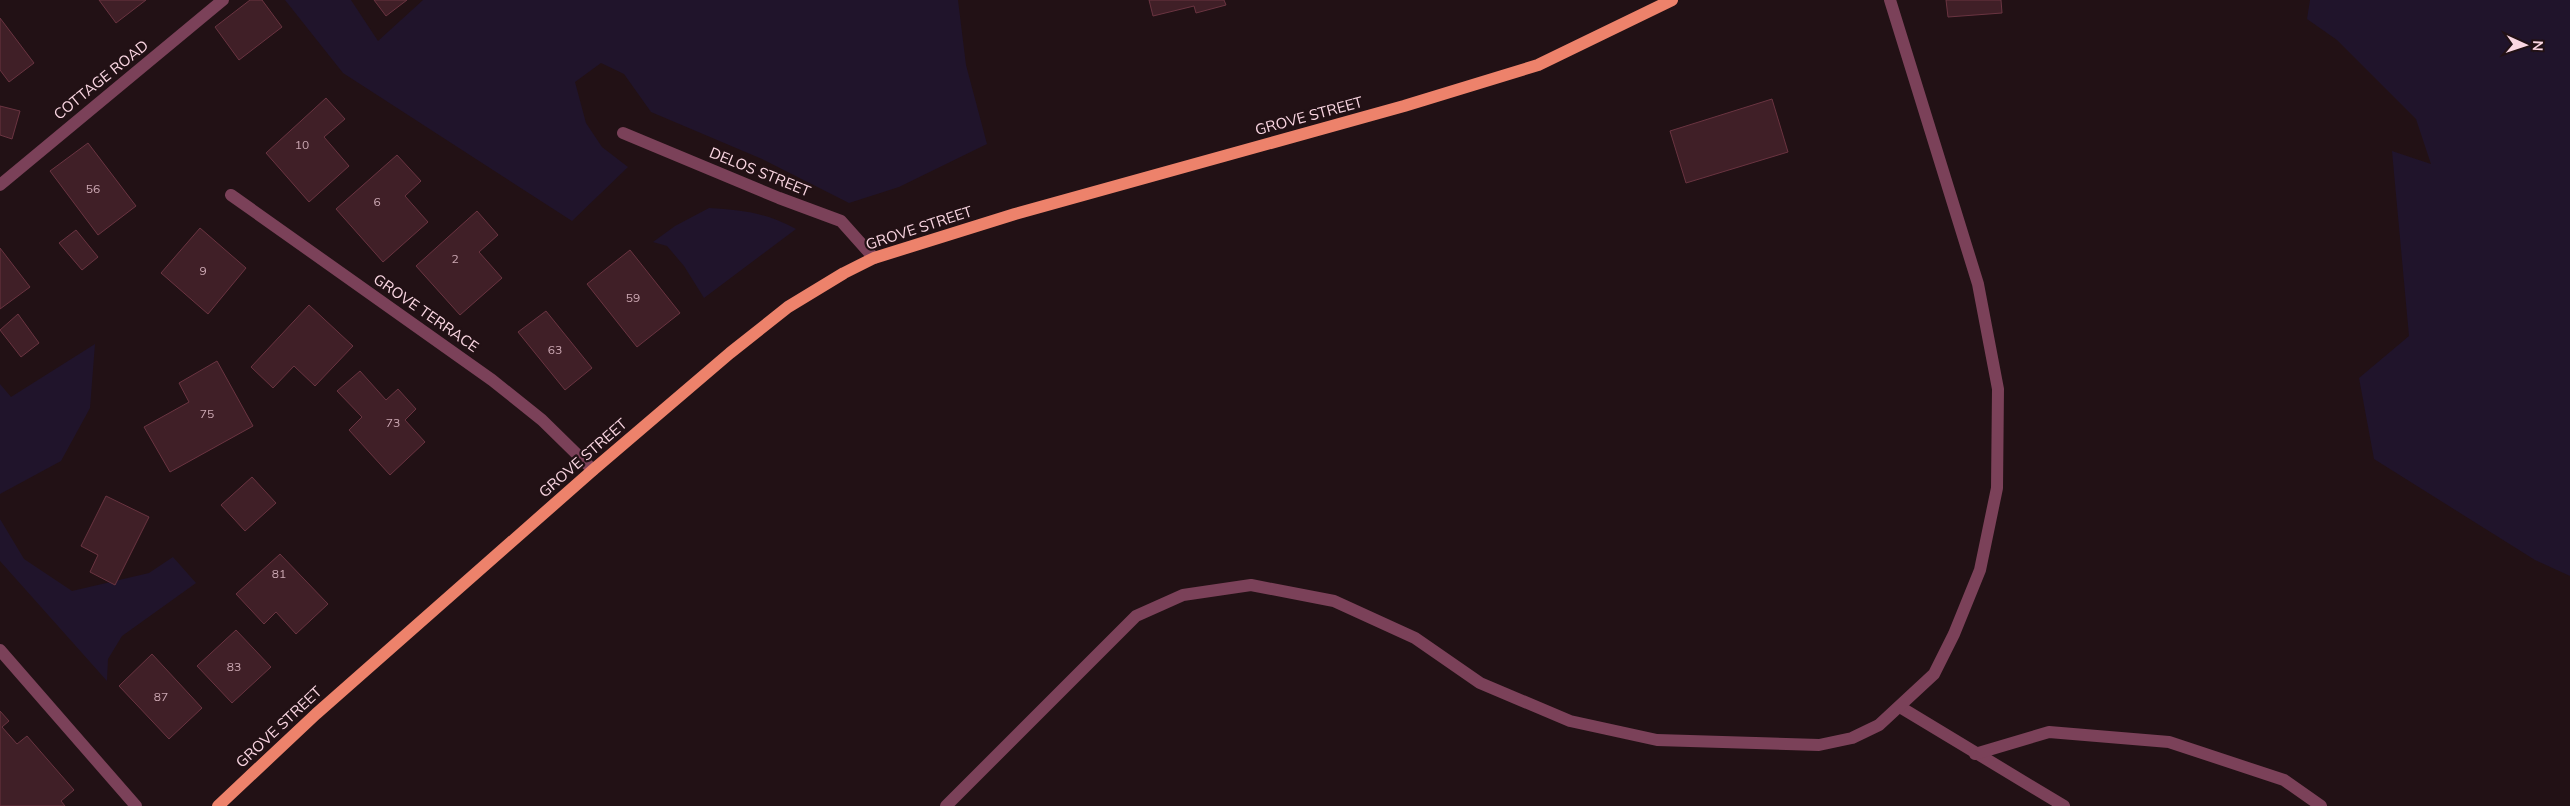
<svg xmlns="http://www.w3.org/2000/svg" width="2570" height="806" font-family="Mulish,sans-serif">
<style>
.green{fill:#20142b}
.building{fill:#401f27;stroke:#6a3441}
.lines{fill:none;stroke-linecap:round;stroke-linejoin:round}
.minor{stroke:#7b4159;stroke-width:12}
.major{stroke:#ed826b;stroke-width:12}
.labels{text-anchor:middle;stroke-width:4.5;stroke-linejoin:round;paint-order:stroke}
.number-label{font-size:12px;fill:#cca8b3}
.street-label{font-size:15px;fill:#fad6e2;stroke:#221115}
</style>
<rect width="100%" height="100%" fill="#221115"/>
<g class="green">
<polygon points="285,0 351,0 378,41 423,0 958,0 966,65 987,144 899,187 849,203 762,159 651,112 624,74 601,63 575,82 586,123 602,147 628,167 572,221 343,73"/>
<polygon points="2310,0 2570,0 2570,576 2535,560 2374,459 2359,378 2409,336 2392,151 2431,164 2416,119 2337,40 2307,19"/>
<path d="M 709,208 C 743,210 767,213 796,229 L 704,298 L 684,266 L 667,246 L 653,242 L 675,226 Z"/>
<polygon points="95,344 90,408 61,461 0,494 0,384 11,397"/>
<polygon points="0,519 24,559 72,591 149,573 173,557 196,583 122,636 108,659 107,681 0,561"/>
</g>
<g class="building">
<polygon points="99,0 146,0 116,23"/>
<polygon points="250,0 262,0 282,27 239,60 215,27"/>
<polygon points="374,0 407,0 386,16"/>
<polygon points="1149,0 1224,0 1226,5 1196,13 1194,6 1153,16"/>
<polygon points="1946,0 2001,0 2002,13 1948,17"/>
<polygon points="0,18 34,63 9,82 0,70"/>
<polygon points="326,98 345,119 324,137 349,166 309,202 266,153"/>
<polygon points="1772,99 1788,152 1686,183 1670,131"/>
<polygon points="0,106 20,111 12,139 0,135"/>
<polygon points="88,143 136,206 98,235 50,171"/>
<polygon points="397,155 421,181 405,196 428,222 383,262 336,209"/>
<polygon points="477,211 498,235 479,252 502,278 460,315 416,266"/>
<polygon points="200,228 246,268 208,314 161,273"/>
<polygon points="76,230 98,257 82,270 59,243"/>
<polygon points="0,248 30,287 0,309"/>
<polygon points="630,250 680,313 637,347 587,284"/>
<polygon points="309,305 353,346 315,386 294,366 273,388 251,367"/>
<polygon points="546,311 592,368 565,390 518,332"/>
<polygon points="18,314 39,343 21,357 0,330"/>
<polygon points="217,361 253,426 170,472 144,427 189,402 179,383"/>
<polygon points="360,371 386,400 398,389 416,409 405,420 425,442 390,475 349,430 362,417 337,391"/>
<polygon points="252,477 276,503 245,531 221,505"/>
<polygon points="106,496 149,517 115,585 90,572 98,555 81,546"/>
<polygon points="280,554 328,604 296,634 276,612 264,624 236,594"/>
<polygon points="236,630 271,667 232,703 197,666"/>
<polygon points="152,654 202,708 169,739 119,686"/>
<polygon points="0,711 9,721 2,727 17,744 27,736 74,790 61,801 65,806 0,806"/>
</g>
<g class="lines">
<g class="minor">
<polyline points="623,133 779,198 841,221 874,258"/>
<polyline points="0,185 223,0"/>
<polyline points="231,195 492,380 542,420 593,470"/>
<polyline points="0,650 136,806"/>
<polyline points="1900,707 2064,806"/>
<polyline points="1975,754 2049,732 2169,742 2284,780 2321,806"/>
<polyline points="946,806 1136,616 1183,595 1251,585 1334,601 1415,638 1480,683 1570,721 1657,740 1819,745 1852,738 1879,725 1934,674 1954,634 1980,570 1997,488 1998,389 1978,284 1890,0"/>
</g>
<polyline class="major" points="218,806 316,714 593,470 730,353 788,307 844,273 874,258 1015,214 1404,106 1538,65 1672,0"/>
</g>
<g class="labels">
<g class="number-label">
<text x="302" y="149">10</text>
<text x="93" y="193">56</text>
<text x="377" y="206">6</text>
<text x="455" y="263">2</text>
<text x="203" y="275">9</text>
<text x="633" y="302">59</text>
<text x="555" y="354">63</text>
<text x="207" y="418">75</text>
<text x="393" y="427">73</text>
<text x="279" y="578">81</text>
<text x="234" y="671">83</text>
<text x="161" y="701">87</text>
</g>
<g class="street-label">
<text transform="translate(101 80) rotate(-39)" y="5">COTTAGE ROAD</text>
<text transform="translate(1309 116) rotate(-15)" y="5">GROVE STREET</text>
<text transform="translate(760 172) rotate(22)" y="5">DELOS STREET</text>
<text transform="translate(919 228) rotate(-18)" y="5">GROVE STREET</text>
<text transform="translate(426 313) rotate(35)" y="5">GROVE TERRACE</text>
<text transform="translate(583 458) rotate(-41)" y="5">GROVE STREET</text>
<text transform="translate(279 727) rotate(-43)" y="5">GROVE STREET</text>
</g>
</g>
<g transform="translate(2525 45) rotate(93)" stroke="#221115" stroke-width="4" paint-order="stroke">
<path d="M0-4L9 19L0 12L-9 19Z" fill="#fad6e2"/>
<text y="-8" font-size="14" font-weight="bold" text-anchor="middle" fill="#fad6e2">N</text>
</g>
</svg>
